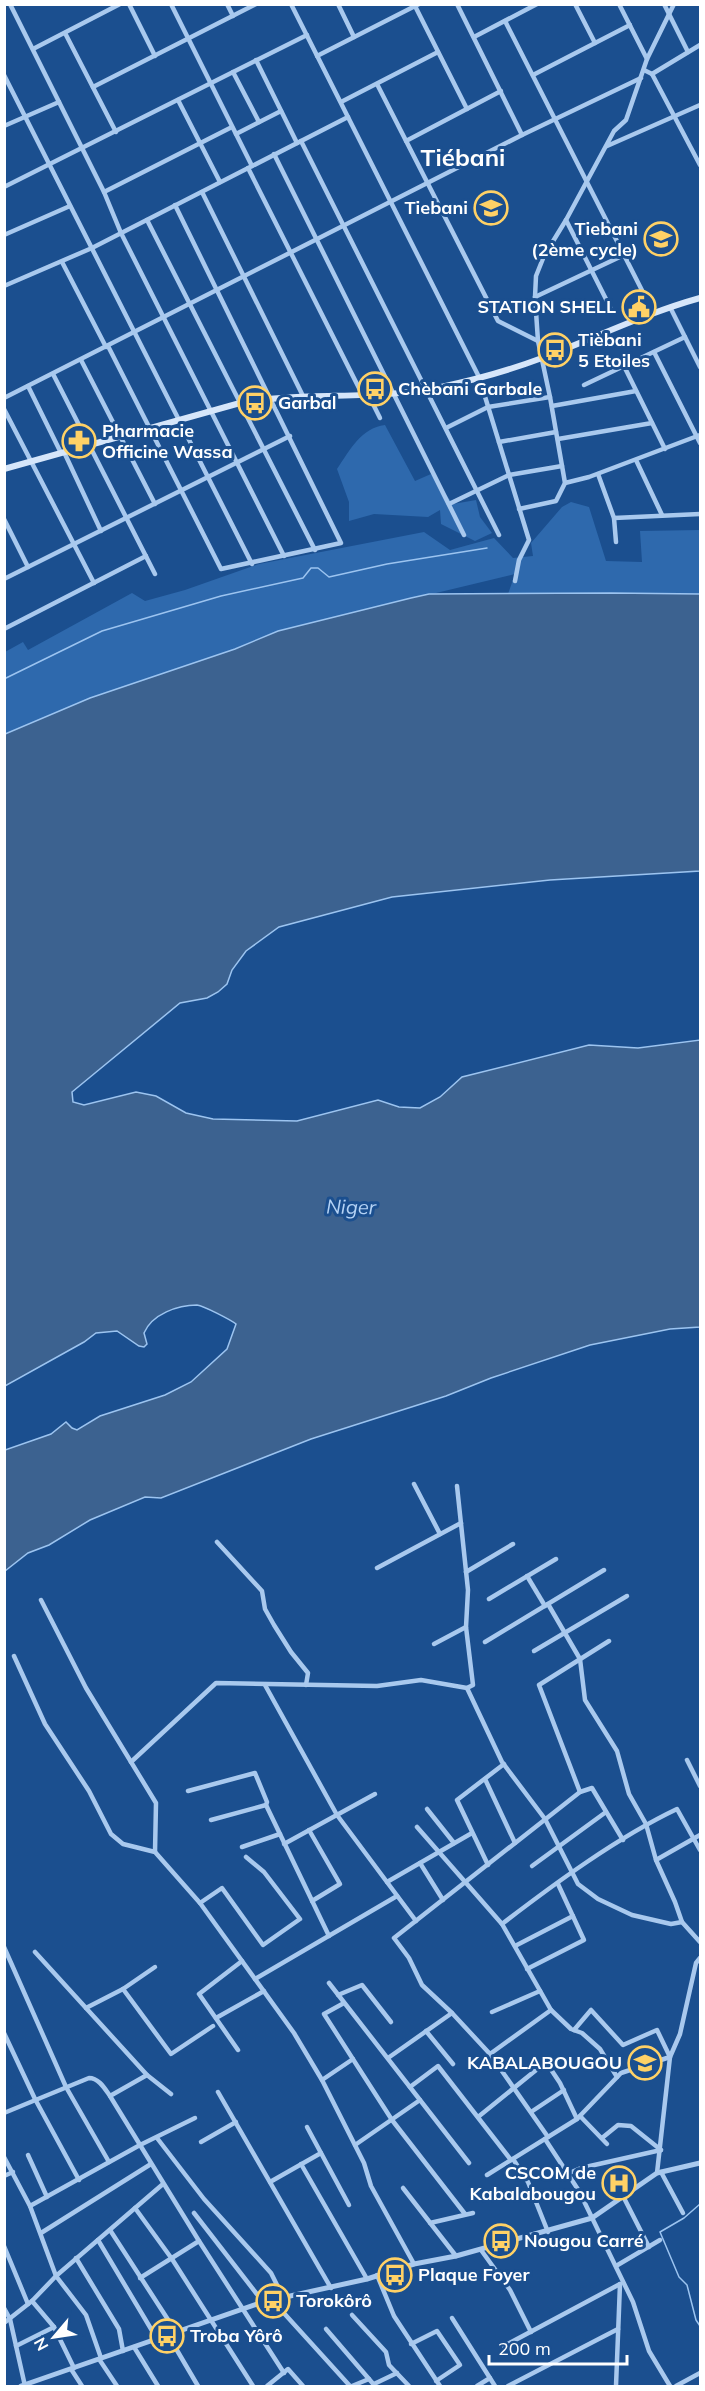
<svg xmlns="http://www.w3.org/2000/svg" width="705" height="2391" font-family="Mulish,sans-serif">
<style>
.green{fill:#2e69ad}
.water{fill:#3c6290;stroke:#9cc4f0;stroke-width:1.5}
.lines{fill:none;stroke-linecap:round;stroke-linejoin:round}
.stream{stroke:#9cc4f0;stroke-width:1.5}
.minor{stroke:#a9c9ee;stroke-width:4.5}
.tertiary{stroke:#a9c9ee;stroke-width:5}
.secondary{stroke:#d6e6fa;stroke-width:6}
.labels{text-anchor:middle;stroke-width:6;stroke-linejoin:round;paint-order:stroke}
.poi-label{font-size:18px;font-weight:bold;fill:#fff;stroke:#1b4f8f;text-anchor:start}
.water-label{font-size:20px;font-style:italic;fill:#b5d3f5;stroke:#1b4f8f}
.district-label{font-size:24px;font-weight:bold;fill:#fff;stroke:#1b4f8f}
</style>
<rect width="100%" height="100%" fill="#1b4f8f"/>
<g class="green">
<path d="M 385,425 L 415,481 L 431,474 L 453,504 L 476,500 L 480,517 L 492,533 L 475,541 L 441,524 L 440,510 L 428,517 L 374,514 L 349,521 L 349,502 L 337,469 C 350,450 361,428 385,425 Z"/>
<polygon points="571,502 589,507 606,561 642,562 640,531 700,530 700,594 508,594 515,574 278,631 235,649 90,698 5,734 5,652 23,642 28,650 132,593 145,601 185,590 259,564 424,532 450,550 494,538 513,558 533,556 531,543 562,507"/>
</g>
<path class="water" d="M 611,593 L 700,594 L 700,871 L 550,880 L 392,897 L 279,927 L 246,951 L 232,970 L 227,984 L 218,992 L 207,998 L 180,1003 L 72,1092 L 73,1102 L 84,1105 L 136,1092 L 156,1096 L 186,1113 L 213,1119 L 297,1121 L 378,1100 L 399,1107 L 420,1108 L 440,1097 L 462,1077 L 589,1045 L 638,1048 L 700,1040 L 700,1327 L 670,1329 L 590,1345 L 491,1378 L 446,1396 L 311,1439 L 161,1498 L 145,1497 L 90,1520 L 49,1545 L 28,1553 L 5,1571 L 5,1450 L 51,1434 L 66,1422 L 72,1428 L 77,1430 L 100,1416 L 165,1395 L 191,1382 L 227,1349 L 236,1324 C 231,1320 204,1306 197,1305 C 178,1305 152,1314 144,1333 L 147,1344 L 144,1347 L 139,1346 L 117,1331 L 96,1333 L 84,1342 L 5,1386 L 5,734 L 90,698 L 235,649 L 278,631 L 411,598 L 429,594 Z"/>
<g class="lines">
<g class="stream">
<polyline points="4,679 102,631 221,596 303,578 311,568 318,568 329,577 387,564 487,548"/>
<polyline points="700,2204 684,2218 660,2232 679,2277 687,2285 696,2320 700,2326"/>
</g>
<g class="minor">
<polyline points="10,4 104,192 121,233 284,556"/>
<polyline points="129,4 155,56"/>
<polyline points="171,4 252,166"/>
<polyline points="227,4 233,16"/>
<polyline points="291,4 479,377 529,540 519,560 515,581"/>
<polyline points="338,4 354,37"/>
<polyline points="457,4 522,135"/>
<polyline points="575,4 595,43"/>
<polyline points="619,4 647,59"/>
<polyline points="664,4 688,52"/>
<polyline points="415,6 467,109"/>
<polyline points="505,21 653,312"/>
<polyline points="65,33 116,132"/>
<polyline points="474,37 537,4"/>
<polyline points="33,49 120,4"/>
<polyline points="317,56 419,4"/>
<polyline points="256,60 297,143"/>
<polyline points="644,70 652,74 700,165"/>
<polyline points="233,72 259,122"/>
<polyline points="652,74 700,45"/>
<polyline points="4,75 252,564"/>
<polyline points="533,75 630,25"/>
<polyline points="377,84 498,321 538,341"/>
<polyline points="93,87 256,4"/>
<polyline points="178,100 220,182"/>
<polyline points="341,102 438,52"/>
<polyline points="4,126 59,102"/>
<polyline points="236,134 281,111"/>
<polyline points="301,141 499,535"/>
<polyline points="406,141 501,91"/>
<polyline points="607,146 700,105"/>
<polyline points="274,154 464,535"/>
<polyline points="248,168 362,394"/>
<polyline points="4,187 307,35"/>
<polyline points="104,192 232,127"/>
<polyline points="202,192 303,396"/>
<polyline points="147,220 315,550"/>
<polyline points="566,220 611,309"/>
<polyline points="4,235 70,206"/>
<polyline points="62,262 106,347"/>
<polyline points="4,286 92,248 348,117"/>
<polyline points="535,297 624,255"/>
<polyline points="670,307 700,367"/>
<polyline points="108,346 221,569 341,543 175,205"/>
<polyline points="654,352 700,443"/>
<polyline points="81,360 155,504"/>
<polyline points="624,366 665,449"/>
<polyline points="53,374 155,574"/>
<polyline points="584,385 685,337"/>
<polyline points="28,386 61,453"/>
<polyline points="368,394 380,418"/>
<polyline points="4,398 522,135 641,78"/>
<polyline points="552,406 636,391"/>
<polyline points="4,409 94,583"/>
<polyline points="446,428 488,407 550,397"/>
<polyline points="558,439 652,423"/>
<polyline points="499,442 556,432"/>
<polyline points="64,452 101,531"/>
<polyline points="636,460 662,515"/>
<polyline points="598,474 614,518 616,542"/>
<polyline points="565,483 589,477 700,435"/>
<polyline points="449,504 509,475 562,466"/>
<polyline points="519,509 556,501 565,483 550,397 538,341 535,297 536,276 544,256 566,220 614,131 626,120 647,59 674,4"/>
<polyline points="614,518 700,514"/>
<polyline points="4,519 28,567"/>
<polyline points="4,579 290,436"/>
<polyline points="4,629 146,556"/>
<polyline points="414,1484 440,1534"/>
<polyline points="217,1542 262,1591 265,1609 274,1625 291,1652 308,1673 306,1685"/>
<polyline points="377,1568 461,1523"/>
<polyline points="466,1572 513,1544"/>
<polyline points="527,1576 545,1606"/>
<polyline points="489,1599 556,1559"/>
<polyline points="41,1600 86,1688 156,1803 155,1852"/>
<polyline points="548,1604 580,1659 585,1700 617,1751 629,1794 646,1824 656,1860 675,1902 682,1922 700,1942"/>
<polyline points="485,1642 604,1570"/>
<polyline points="434,1644 466,1627"/>
<polyline points="534,1651 627,1596"/>
<polyline points="14,1656 45,1724 89,1791 111,1834 123,1844 155,1852 200,1903 294,2033 322,2080 364,2163 371,2186 414,2264"/>
<polyline points="265,1685 337,1815 416,1921"/>
<polyline points="467,1688 502,1762 545,1819 578,1884 598,1899 632,1915 671,1924 682,1922"/>
<polyline points="687,1760 700,1786"/>
<polyline points="131,1762 216,1683 377,1686 421,1680 467,1688 473,1685 466,1627 468,1590 457,1486"/>
<polyline points="485,1779 515,1843"/>
<polyline points="188,1791 255,1773 267,1802 266,1805 329,1936"/>
<polyline points="580,1792 539,1685 609,1641"/>
<polyline points="427,1809 454,1843"/>
<polyline points="211,1820 266,1805"/>
<polyline points="417,1827 502,1924 551,2010 571,2029 582,2033 600,2049 617,2077"/>
<polyline points="309,1830 340,1884 312,1901"/>
<polyline points="284,1844 375,1794"/>
<polyline points="242,1847 280,1834"/>
<polyline points="656,1860 700,1835"/>
<polyline points="420,1863 443,1900"/>
<polyline points="488,1865 457,1800 504,1764"/>
<polyline points="532,1866 606,1812"/>
<polyline points="387,1882 472,1833"/>
<polyline points="200,1903 222,1888 263,1945 300,1919 264,1872 246,1857"/>
<path d="M 502,1924 C 554,1884 618,1837 677,1809 L 700,1850"/>
<polyline points="515,1946 573,1916"/>
<polyline points="4,1947 66,2087 109,2162"/>
<polyline points="35,1952 147,2075 171,2094"/>
<polyline points="527,1969 584,1940 558,1884"/>
<polyline points="255,1979 397,1896"/>
<polyline points="329,1983 469,2163"/>
<polyline points="123,1989 171,2054 213,2026"/>
<polyline points="338,1995 362,1985 391,2022"/>
<polyline points="344,2003 324,2014 392,2120 465,2214"/>
<polyline points="86,2008 123,1989 155,1967"/>
<polyline points="492,2012 540,1991"/>
<polyline points="216,2018 264,1991"/>
<polyline points="426,2031 453,2064"/>
<polyline points="4,2033 35,2099 79,2180"/>
<polyline points="238,2050 199,1994 242,1961"/>
<polyline points="490,2054 551,2010"/>
<polyline points="388,2058 452,2013"/>
<polyline points="322,2080 353,2059"/>
<polyline points="410,2087 438,2066 511,2160"/>
<polyline points="218,2092 331,2288"/>
<polyline points="110,2096 147,2075"/>
<polyline points="531,2112 564,2090"/>
<path d="M 4,2113 L 89,2078 C 99,2078 105,2089 110,2096 L 199,2241 L 284,2373"/>
<polyline points="580,2116 607,2144"/>
<polyline points="478,2117 546,2062 560,2083 577,2119"/>
<polyline points="307,2127 349,2205"/>
<polyline points="548,2137 490,2054 452,2013 422,1985 409,1958 394,1938 580,1792 592,1788 623,1840"/>
<polyline points="157,2138 204,2199 271,2273 283,2297"/>
<polyline points="602,2138 618,2125 631,2126 661,2150"/>
<polyline points="545,2139 579,2191 633,2302 649,2351 670,2386"/>
<polyline points="201,2142 236,2122"/>
<polyline points="355,2145 420,2100"/>
<polyline points="28,2155 47,2197"/>
<polyline points="4,2157 30,2206 56,2276 86,2315 101,2358"/>
<polyline points="513,2159 528,2182 548,2232"/>
<polyline points="301,2164 367,2279"/>
<polyline points="661,2172 683,2213"/>
<polyline points="657,2173 670,2057 680,2034 696,1963 700,1958"/>
<polyline points="567,2174 581,2168 661,2150"/>
<polyline points="487,2175 577,2119 621,2073 670,2057 657,2030 623,2045 591,2010 574,2030"/>
<polyline points="4,2176 13,2172"/>
<polyline points="270,2182 321,2153"/>
<polyline points="403,2188 456,2256"/>
<polyline points="624,2198 649,2247"/>
<polyline points="30,2206 140,2145 195,2118"/>
<polyline points="135,2208 172,2259 253,2386"/>
<polyline points="194,2213 263,2302"/>
<polyline points="430,2223 473,2213"/>
<polyline points="110,2230 176,2332"/>
<polyline points="41,2233 151,2164"/>
<polyline points="98,2240 157,2339"/>
<polyline points="4,2246 28,2304"/>
<polyline points="481,2250 510,2290 531,2332"/>
<polyline points="76,2258 119,2329 123,2351"/>
<polyline points="616,2266 660,2240"/>
<polyline points="377,2275 394,2316 440,2386"/>
<polyline points="140,2278 199,2241"/>
<polyline points="272,2300 350,2386"/>
<polyline points="32,2301 54,2327 74,2368"/>
<polyline points="4,2308 10,2319 25,2386"/>
<polyline points="352,2315 386,2352 389,2365 409,2386"/>
<polyline points="452,2318 495,2386"/>
<polyline points="4,2323 32,2301 56,2276 163,2184"/>
<polyline points="326,2329 375,2386"/>
<polyline points="168,2335 198,2386"/>
<polyline points="411,2344 437,2331 460,2365 436,2381"/>
<polyline points="16,2346 54,2327"/>
<polyline points="504,2346 620,2284"/>
<polyline points="134,2347 158,2386"/>
<polyline points="99,2359 117,2386"/>
<polyline points="71,2369 82,2386"/>
<polyline points="374,2384 397,2373"/>
<polyline points="267,2386 288,2369 303,2386"/>
<polyline points="352,2386 369,2379"/>
<polyline points="477,2386 490,2378"/>
<polyline points="508,2386 618,2329"/>
<polyline points="616,2386 620,2284"/>
<polyline points="676,2386 700,2373"/>
</g>
<polyline class="tertiary" points="21,2386 263,2302 367,2279 414,2264 456,2256 592,2218 657,2173 700,2163"/>
<path class="secondary" d="M 4,469 L 240,403 C 306,391 375,401 441,387 C 474,380 510,370 542,358 C 595,338 646,313 700,298"/>
</g>
<defs>
<g id="school-ring" transform="scale(1.725)"><circle r="9.5" fill="#1b4f8f" stroke="#ffd166" stroke-width="1.5"/><path d="M0-5L7-2L0 1L-7-2ZM-4 1L0 2.5L4 1V4Q0 6-4 4Z" fill="#ffd166"/></g>
<g id="civic-ring" transform="scale(1.725)"><circle r="9.5" fill="#1b4f8f" stroke="#ffd166" stroke-width="1.5"/><path d="M-.6-6.5H3V-4.5H.6V-3L4-1V1h2V6H-6V1h2V-1L-.6-3ZM-1.2 2.5V6h2.4V2.5Z" fill="#ffd166"/></g>
<g id="bus-ring" transform="scale(1.725)"><circle r="9.5" fill="#1b4f8f" stroke="#ffd166" stroke-width="1.5"/><path d="M-5-6H5V4H4V6H2V4H-2V6H-4V4H-5ZM-3.5-4V0h7V-4ZM-3.5 1.2v1.5H-2V1.2ZM2 1.2v1.5H3.5V1.2Z" fill="#ffd166"/></g>
<g id="pharmacy-ring" transform="scale(1.725)"><circle r="9.5" fill="#1b4f8f" stroke="#ffd166" stroke-width="1.5"/><path d="M-2-6h4v4h4v4h-4v4h-4v-4h-4v-4h4Z" fill="#ffd166"/></g>
<g id="hospital-ring" transform="scale(1.725)"><circle r="9.5" fill="#1b4f8f" stroke="#ffd166" stroke-width="1.5"/><path d="M-5-5h3v3.5h4V-5h3V5h-3V1.5h-4V5h-3Z" fill="#ffd166"/></g>
</defs>
<g fill-rule="evenodd">
<use href="#school-ring" x="491" y="208"/>
<use href="#school-ring" x="661" y="239"/>
<use href="#civic-ring" x="639" y="307"/>
<use href="#bus-ring" x="555" y="350"/>
<use href="#bus-ring" x="375" y="389"/>
<use href="#bus-ring" x="255" y="403"/>
<use href="#pharmacy-ring" x="79" y="441"/>
<use href="#school-ring" x="645" y="2063"/>
<use href="#hospital-ring" x="619" y="2183"/>
<use href="#bus-ring" x="501" y="2241"/>
<use href="#bus-ring" x="395" y="2275"/>
<use href="#bus-ring" x="273" y="2301"/>
<use href="#bus-ring" x="167" y="2336"/>
</g>
<g class="labels">
<g class="poi-label">
<text x="468" y="214" text-anchor="end">Tiebani</text>
<text x="638" y="235" text-anchor="end">Tiebani<tspan x="638" dy="21">(2ème cycle)</tspan></text>
<text x="616" y="313" text-anchor="end">STATION SHELL</text>
<text x="578" y="346">Tièbani<tspan x="578" dy="21">5 Etoiles</tspan></text>
<text x="398" y="395">Chèbani Garbale</text>
<text x="278" y="409">Garbal</text>
<text x="102" y="437">Pharmacie<tspan x="102" dy="21">Officine Wassa</tspan></text>
<text x="622" y="2069" text-anchor="end">KABALABOUGOU</text>
<text x="596" y="2179" text-anchor="end">CSCOM de<tspan x="596" dy="21">Kabalabougou</tspan></text>
<text x="524" y="2247">Nougou Carré</text>
<text x="418" y="2281">Plaque Foyer</text>
<text x="296" y="2307">Torokôrô</text>
<text x="190" y="2342">Troba Yôrô</text>
</g>
<g class="water-label">
<text transform="translate(351 1207) rotate(1)" y="7">Niger</text>
</g>
<g class="district-label">
<text x="463" y="166">Tiébani</text>
</g>
</g>
<rect width="705" height="2391" fill="none" stroke="#ffffff" stroke-width="12"/>
<g transform="translate(54 2337) rotate(241)" stroke="#1b4f8f" stroke-width="4.5" paint-order="stroke">
<path d="M0-4.5L10 22L0 15L-10 22Z" fill="#ffffff"/>
<text y="-9" font-size="16" font-weight="bold" text-anchor="middle" fill="#ffffff">N</text>
</g>
<path d="M489 2355v9h138v-9" fill="none" stroke="#ffffff" stroke-width="3"/>
<text x="498" y="2355" font-size="18" fill="#ffffff" stroke="#1b4f8f" stroke-width="4.5" paint-order="stroke">200 m</text>
</svg>
